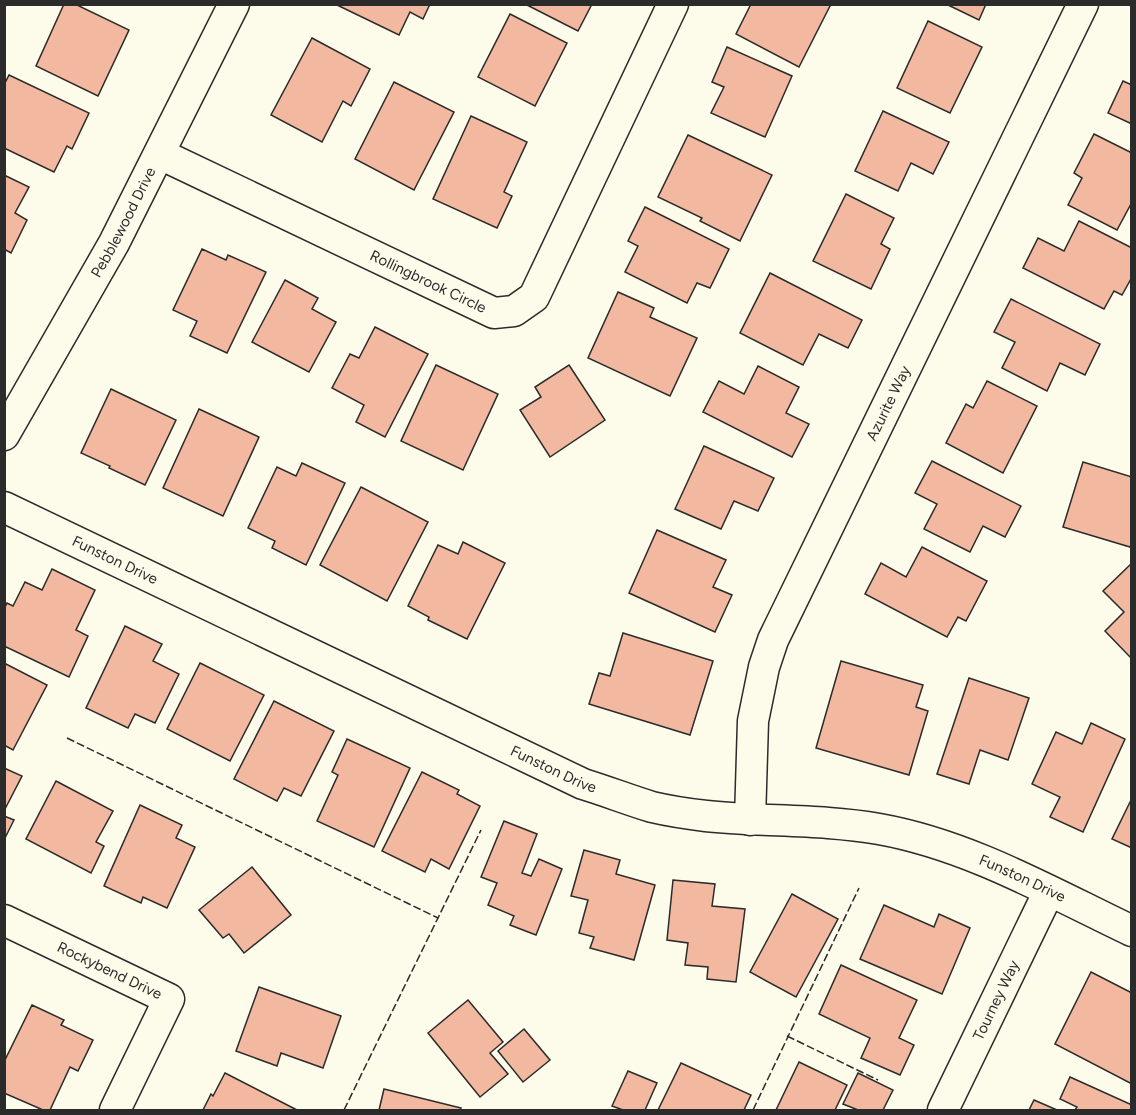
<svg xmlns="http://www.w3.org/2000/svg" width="1136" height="1115" font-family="Figtree,sans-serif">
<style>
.building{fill:#f2b8a0;stroke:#2b2b2b;stroke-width:1.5}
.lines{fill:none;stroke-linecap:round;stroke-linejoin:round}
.minor-casing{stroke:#2b2b2b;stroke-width:33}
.minor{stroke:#fdfbea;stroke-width:30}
.fence{stroke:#2b2b2b;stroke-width:1.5;stroke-dasharray:8 3;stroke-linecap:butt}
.labels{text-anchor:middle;stroke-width:4.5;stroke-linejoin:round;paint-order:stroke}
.street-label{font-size:15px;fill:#2b2b2b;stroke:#fdfbea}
</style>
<rect width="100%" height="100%" fill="#fdfbea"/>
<g class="building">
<polygon points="64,4 75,4 129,30 98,96 36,66"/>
<polygon points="335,4 430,4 423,19 410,12 399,35"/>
<polygon points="525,4 592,4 578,31"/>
<polygon points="751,4 831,4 799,67 736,34"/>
<polygon points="946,4 986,4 979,20"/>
<polygon points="510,14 567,43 535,106 478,77"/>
<polygon points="928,21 982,47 950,113 897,88"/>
<polygon points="312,38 370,69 351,106 343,101 322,142 271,115"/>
<polygon points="727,47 792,76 765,137 711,113 724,87 712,82"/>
<polygon points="9,75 89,113 72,149 67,146 54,172 4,148 4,85"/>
<polygon points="1123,81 1132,85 1132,124 1108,113"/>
<polygon points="394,82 454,112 414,190 355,159"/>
<polygon points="883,111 949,142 933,174 911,163 898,191 855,171"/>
<polygon points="471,116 527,142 504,192 512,196 497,228 433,199"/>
<polygon points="1094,134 1132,153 1132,202 1117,230 1068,205 1082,178 1074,173"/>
<polygon points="688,135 772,175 740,241 700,221 702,218 658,197"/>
<polygon points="4,175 29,187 15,213 27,220 11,253 4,249"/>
<polygon points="846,194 894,218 881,244 890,249 871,289 813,261"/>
<polygon points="645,207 729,249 710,288 697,283 687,303 625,272 638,246 628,241"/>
<polygon points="1079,221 1132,248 1132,277 1122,295 1114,291 1104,309 1023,268 1038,238 1064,251"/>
<polygon points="202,249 226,260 228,255 266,272 227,353 190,336 197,321 173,310"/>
<polygon points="770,273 862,320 848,348 819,334 803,365 740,333"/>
<polygon points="285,280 318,298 312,309 336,322 309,372 252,342"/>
<polygon points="618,292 654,308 650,317 697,338 670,396 588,358"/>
<polygon points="1011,299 1100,344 1085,375 1060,363 1047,391 1002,368 1015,342 994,332"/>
<polygon points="375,327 428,354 385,437 356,422 364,405 332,388 350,354 359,358"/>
<polygon points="436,365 498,394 463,470 401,441"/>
<polygon points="569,365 605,420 550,457 520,410 541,397 535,387"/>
<polygon points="758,366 799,387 786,413 809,424 792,457 703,412 719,381 744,394"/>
<polygon points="987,381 1037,406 1003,473 946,443 966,404 973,408"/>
<polygon points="111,389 176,420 145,485 109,468 110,466 81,453"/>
<polygon points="199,409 259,437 223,516 163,488"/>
<polygon points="704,446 774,478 758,511 734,501 721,529 675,509"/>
<polygon points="932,461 1021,506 1005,537 983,526 970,552 924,529 937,504 915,493"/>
<polygon points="1083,462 1132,477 1132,542 1130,547 1063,527"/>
<polygon points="302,463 345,483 306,565 272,548 275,541 248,528 277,467 296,476"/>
<polygon points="361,487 428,522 387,601 320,565"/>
<polygon points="657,530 726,560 713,587 732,595 715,632 629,593"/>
<polygon points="463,542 505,563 467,639 428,620 429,617 408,606 438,545 458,554"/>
<polygon points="922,547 987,581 966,621 958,617 947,637 865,594 881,563 906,577"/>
<polygon points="1132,563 1132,657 1131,658 1105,631 1124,612 1103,591"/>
<polygon points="52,569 95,590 76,630 88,636 69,677 4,646 4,609 7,603 13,606 25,582 42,590"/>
<polygon points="125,626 162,644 153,661 179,674 155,723 135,714 128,728 86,708"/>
<polygon points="623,633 713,661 690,735 589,704 599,673 610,676"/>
<polygon points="841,661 923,685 916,707 928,711 909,775 816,748"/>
<polygon points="4,663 47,685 13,750 4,745"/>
<polygon points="200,663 264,695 230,761 167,729"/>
<polygon points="969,678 1029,698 1008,760 980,750 969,784 937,774"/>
<polygon points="274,701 334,731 301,796 284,788 277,801 234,779"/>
<polygon points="1091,723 1125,739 1083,832 1050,817 1060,797 1032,784 1056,732 1082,744"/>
<polygon points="347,739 410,768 374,847 317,821 338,775 332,772"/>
<polygon points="4,768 22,776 4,811"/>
<polygon points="422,772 459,790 457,794 480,806 449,869 431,859 425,872 382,851"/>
<polygon points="56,781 113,811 96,842 104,846 91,873 26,839"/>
<polygon points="1132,798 1132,848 1112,839"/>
<polygon points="140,805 182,825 176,838 195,847 167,908 143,897 141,903 104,886"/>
<polygon points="4,816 14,820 4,840"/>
<polygon points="504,821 537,834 522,873 531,876 539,859 562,869 536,935 510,925 514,916 488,905 497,883 481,877"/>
<polygon points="584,850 620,860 616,874 655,885 634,960 590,948 594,937 579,933 588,900 571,896"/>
<polygon points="252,867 291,915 244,953 229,934 223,938 199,910"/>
<polygon points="673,880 715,884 712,906 745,909 736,982 707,979 708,967 685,965 688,943 667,940"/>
<polygon points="792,894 838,919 796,997 750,972"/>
<polygon points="884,905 934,927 939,914 970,928 942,994 860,959"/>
<polygon points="841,965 917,1000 899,1038 914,1045 900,1075 861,1058 870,1038 819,1014"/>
<polygon points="1091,972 1132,993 1132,1084 1055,1044"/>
<polygon points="259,987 341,1016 323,1068 281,1053 277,1066 236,1051"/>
<polygon points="468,1000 503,1042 490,1053 508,1074 480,1097 428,1033"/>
<polygon points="32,1005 64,1020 61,1025 93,1040 78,1071 70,1067 50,1110 43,1110 4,1093 4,1062"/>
<polygon points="524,1029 550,1060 523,1082 498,1051"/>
<polygon points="799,1062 847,1085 835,1110 776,1110"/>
<polygon points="681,1063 751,1095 744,1110 658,1110"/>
<polygon points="628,1071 657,1083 645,1110 623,1110 612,1106"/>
<polygon points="225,1073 297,1110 203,1110 211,1094 213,1096"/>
<polygon points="858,1073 893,1090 883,1110 858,1110 843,1104"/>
<polygon points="1070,1077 1132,1105 1132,1110 1075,1110 1077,1107 1060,1099"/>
<polygon points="384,1089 461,1108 460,1110 379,1110"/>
<polygon points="1034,1100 1057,1110 1029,1110"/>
</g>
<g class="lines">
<g class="minor-casing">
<g id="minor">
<path id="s1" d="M 160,154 L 494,313 L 514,311 L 534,297 L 673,4"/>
<path id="s2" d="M 4,435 L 114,243 L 234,4"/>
<path id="s3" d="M 4,507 L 583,784 C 606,791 629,800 652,807 C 669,811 689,814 706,816 C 764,822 822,819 879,829 C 969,845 1050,892 1132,931"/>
<path id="s4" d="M 750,820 L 753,721 L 764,667 L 773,640 L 1083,4"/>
<path id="s5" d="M 4,920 L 169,999 L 115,1110"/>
<path id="s6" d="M 943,1110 L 1049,891"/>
</g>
</g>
<use href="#minor" class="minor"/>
<g class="fence">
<polyline points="67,738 438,918"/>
<polyline points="787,1036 878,1080"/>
<polyline points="344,1110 481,830"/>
<polyline points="753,1110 859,888"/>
</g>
</g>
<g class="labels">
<g class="street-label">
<text dy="5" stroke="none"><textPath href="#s2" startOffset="244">Pebblewood Drive</textPath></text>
<text dy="5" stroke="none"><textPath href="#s1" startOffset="297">Rollingbrook Circle</textPath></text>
<text dy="5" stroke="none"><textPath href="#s4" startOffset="446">Azurite Way</textPath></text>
<text dy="5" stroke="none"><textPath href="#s3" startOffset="123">Funston Drive</textPath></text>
<text dy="5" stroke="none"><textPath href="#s3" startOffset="609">Funston Drive</textPath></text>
<text dy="5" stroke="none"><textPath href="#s3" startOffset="1095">Funston Drive</textPath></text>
<text dy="5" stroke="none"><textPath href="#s5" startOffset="117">Rockybend Drive</textPath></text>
<text dy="5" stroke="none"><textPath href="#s6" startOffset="122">Tourney Way</textPath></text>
</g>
</g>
<rect width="1136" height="1115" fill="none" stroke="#2b2b2b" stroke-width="12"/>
</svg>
